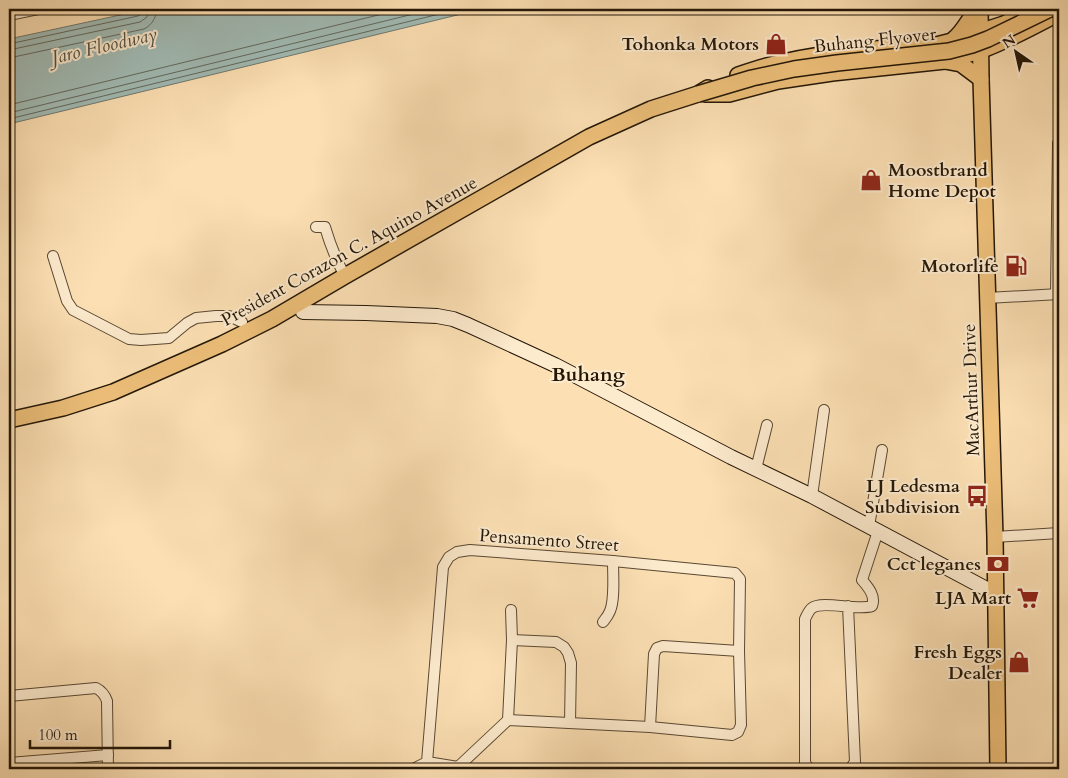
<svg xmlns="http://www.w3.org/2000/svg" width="1068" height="778" font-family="Cardo,serif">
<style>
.water{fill:#a1bbb5;stroke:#6f796f}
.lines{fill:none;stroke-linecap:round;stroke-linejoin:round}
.shore{stroke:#62685e;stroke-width:1}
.street-casing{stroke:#594832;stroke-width:12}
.secondary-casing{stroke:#231607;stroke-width:16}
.primary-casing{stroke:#231607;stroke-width:18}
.street{stroke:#fdebce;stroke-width:10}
.secondary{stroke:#fdebce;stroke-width:14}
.primary{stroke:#eec07a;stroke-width:15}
.primary-bridge-casing{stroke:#231607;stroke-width:18;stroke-linecap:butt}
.primary-bridge{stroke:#eec07a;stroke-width:15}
.labels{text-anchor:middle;stroke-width:4;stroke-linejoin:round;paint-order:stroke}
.street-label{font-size:18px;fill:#231607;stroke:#fdebce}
.poi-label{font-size:18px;font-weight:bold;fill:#231607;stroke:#fdebce;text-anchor:end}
.water-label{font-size:19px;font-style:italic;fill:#4f5044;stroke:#fdebce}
.quarter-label{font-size:20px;font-weight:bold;fill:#231607;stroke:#fdebce}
</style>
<rect width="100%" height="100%" fill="#fce0b4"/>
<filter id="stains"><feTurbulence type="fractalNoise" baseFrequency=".004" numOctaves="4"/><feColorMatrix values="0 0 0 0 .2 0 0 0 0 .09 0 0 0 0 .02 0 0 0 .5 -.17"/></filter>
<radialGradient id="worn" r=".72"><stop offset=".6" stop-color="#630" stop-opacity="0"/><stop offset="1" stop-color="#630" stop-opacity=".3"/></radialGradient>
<polygon class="water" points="148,9 482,9 9,124 9,39"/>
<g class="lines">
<g class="shore">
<polyline points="9,44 138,16 142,13 143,9"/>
<polyline points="9,50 140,22 147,17 149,9"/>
<path d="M 9,58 L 144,29 C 152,25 156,18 157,9"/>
<polyline points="9,105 403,9"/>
<polyline points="9,113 434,9"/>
<polyline points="9,119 460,9"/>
</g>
<g class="street-casing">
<g id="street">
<polyline points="9,15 38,9"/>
<path d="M 316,227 L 325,227 C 330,244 336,260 345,276"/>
<polyline points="53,256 67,301 73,310 129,339 141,340 169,338 187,323 196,318 216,316 229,316 242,322"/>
<polyline points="1056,294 1058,143 1059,142"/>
<polyline points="987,298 1059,294"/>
<polyline points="756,469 767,425"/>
<polyline points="812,496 824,410"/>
<polyline points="869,526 882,450"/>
<polyline points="995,537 1059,533"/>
<path d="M 848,606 L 855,762 L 850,769 L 811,769 L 808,767 L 805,763 L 805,619 C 807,615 809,610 812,608 C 822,600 858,611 872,606 C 876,596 868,587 862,580 L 878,531"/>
<path d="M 603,622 C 606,618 608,616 610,611 C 615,599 613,575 613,561"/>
<polyline points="512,640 556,642 564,647 568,653 571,663 570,723"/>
<path d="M 9,696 L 96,688 C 102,691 105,695 107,701 L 108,769"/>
<polyline points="650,727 654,654 657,648 663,646 739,651"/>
<polyline points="427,762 458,767 460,769"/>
<polyline points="9,763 108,755"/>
<polyline points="458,767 508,720 512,640 511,610"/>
<polyline points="413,769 427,762 443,567 449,557 457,552 470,550 613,561 735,573 740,579 739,651 741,725 738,732 732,735 650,727 508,720"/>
</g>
</g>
<g class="secondary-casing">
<polyline id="secondary" points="303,312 366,313 437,316 453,319 468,325 555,365 731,457 812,496 996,594"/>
</g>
<g class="primary-casing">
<g id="primary">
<polyline points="980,9 981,79 995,537 998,769"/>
<path d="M 954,39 C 965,30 968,19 978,9"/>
<polyline points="945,61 961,64 981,79"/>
<path d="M 738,75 C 753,70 768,65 783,62 C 833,51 885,48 936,45 L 952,41 L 1004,24 L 1032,9"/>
<path d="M 705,94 L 729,94 L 778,81 L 832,73 L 945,61 C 957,56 970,55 982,50 C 1009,40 1034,26 1059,13"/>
<polyline points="9,420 63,408 113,392 222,344 272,319 345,276 589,137 651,109 698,94 708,88"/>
</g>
</g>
<use href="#street" class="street"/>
<use href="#secondary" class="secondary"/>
<use href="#primary" class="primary"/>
<g class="primary-bridge-casing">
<polyline id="primary-bridge" points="698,94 752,78 794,69 837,63 949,51 972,45 988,39 1050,9"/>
</g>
<use href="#primary-bridge" class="primary-bridge"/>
</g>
<defs>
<g id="shop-bare" transform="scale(1.725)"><path d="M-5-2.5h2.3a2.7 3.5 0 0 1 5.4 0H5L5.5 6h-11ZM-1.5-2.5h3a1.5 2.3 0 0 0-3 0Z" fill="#8f2418" stroke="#fdebce" stroke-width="2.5" paint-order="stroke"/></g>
<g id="fuel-bare" transform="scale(1.725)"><path d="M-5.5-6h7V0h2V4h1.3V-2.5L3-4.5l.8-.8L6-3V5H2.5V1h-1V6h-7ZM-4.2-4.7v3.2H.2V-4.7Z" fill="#8f2418" stroke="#fdebce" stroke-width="2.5" paint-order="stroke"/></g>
<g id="bus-bare" transform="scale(1.725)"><path d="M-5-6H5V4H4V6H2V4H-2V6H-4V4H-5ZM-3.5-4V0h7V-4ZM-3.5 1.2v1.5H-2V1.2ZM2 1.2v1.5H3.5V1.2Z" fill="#8f2418" stroke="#fdebce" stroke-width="2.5" paint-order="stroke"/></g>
<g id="bank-bare" transform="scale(1.725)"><path d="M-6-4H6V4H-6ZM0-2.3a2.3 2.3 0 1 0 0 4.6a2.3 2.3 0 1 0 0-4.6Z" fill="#8f2418" stroke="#fdebce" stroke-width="2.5" paint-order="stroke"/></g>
<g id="supermarket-bare" transform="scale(1.725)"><path d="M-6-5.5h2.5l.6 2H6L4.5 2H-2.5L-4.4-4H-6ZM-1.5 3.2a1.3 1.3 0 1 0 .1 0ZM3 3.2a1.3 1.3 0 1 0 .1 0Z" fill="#8f2418" stroke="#fdebce" stroke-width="2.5" paint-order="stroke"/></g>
</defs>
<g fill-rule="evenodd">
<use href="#shop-bare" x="776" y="44"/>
<use href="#shop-bare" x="871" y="180"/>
<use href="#fuel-bare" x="1016" y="266"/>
<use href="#bus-bare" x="977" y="496"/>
<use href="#bank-bare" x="998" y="564"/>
<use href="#supermarket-bare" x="1028" y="598"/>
<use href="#shop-bare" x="1019" y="662"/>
</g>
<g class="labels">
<g class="street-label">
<text transform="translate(875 40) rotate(-6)" y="6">Buhang Flyover</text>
<text transform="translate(349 251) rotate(-29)" y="6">President Corazon C. Aquino Avenue</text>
<text transform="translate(971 390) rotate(-92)" y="6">MacArthur Drive</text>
<text transform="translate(549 540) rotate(4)" y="6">Pensamento Street</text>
</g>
<g class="poi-label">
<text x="759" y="50">Tohonka Motors</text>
<text x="888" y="176" text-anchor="start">Moostbrand<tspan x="888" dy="21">Home Depot</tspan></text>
<text x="999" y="272">Motorlife</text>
<text x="960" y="492">LJ Ledesma<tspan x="960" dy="21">Subdivision</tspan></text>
<text x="981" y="570">Cct leganes</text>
<text x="1011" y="604">LJA Mart</text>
<text x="1002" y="658">Fresh Eggs<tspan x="1002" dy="21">Dealer</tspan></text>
</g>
<g class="water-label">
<text transform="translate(104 45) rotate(-13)" y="7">Jaro Floodway</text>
</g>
<g class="quarter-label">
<text x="588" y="381">Buhang</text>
</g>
</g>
<rect width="1068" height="778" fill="none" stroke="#fce0b4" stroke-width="30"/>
<rect x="10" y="10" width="1048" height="758" fill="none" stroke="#231607" stroke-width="2.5"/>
<rect x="15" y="15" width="1038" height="748" fill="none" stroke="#231607"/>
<g transform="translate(1016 52) rotate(326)" stroke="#fdebce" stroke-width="4" paint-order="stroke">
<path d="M0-4L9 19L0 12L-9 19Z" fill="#231607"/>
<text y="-8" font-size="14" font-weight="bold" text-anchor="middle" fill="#231607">N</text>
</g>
<path d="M30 740v8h140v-8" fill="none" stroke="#231607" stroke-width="2.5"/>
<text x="38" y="740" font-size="15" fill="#231607" stroke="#fdebce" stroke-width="4" paint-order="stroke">100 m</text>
<rect width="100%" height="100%" filter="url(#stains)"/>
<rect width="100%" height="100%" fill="url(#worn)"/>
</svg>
